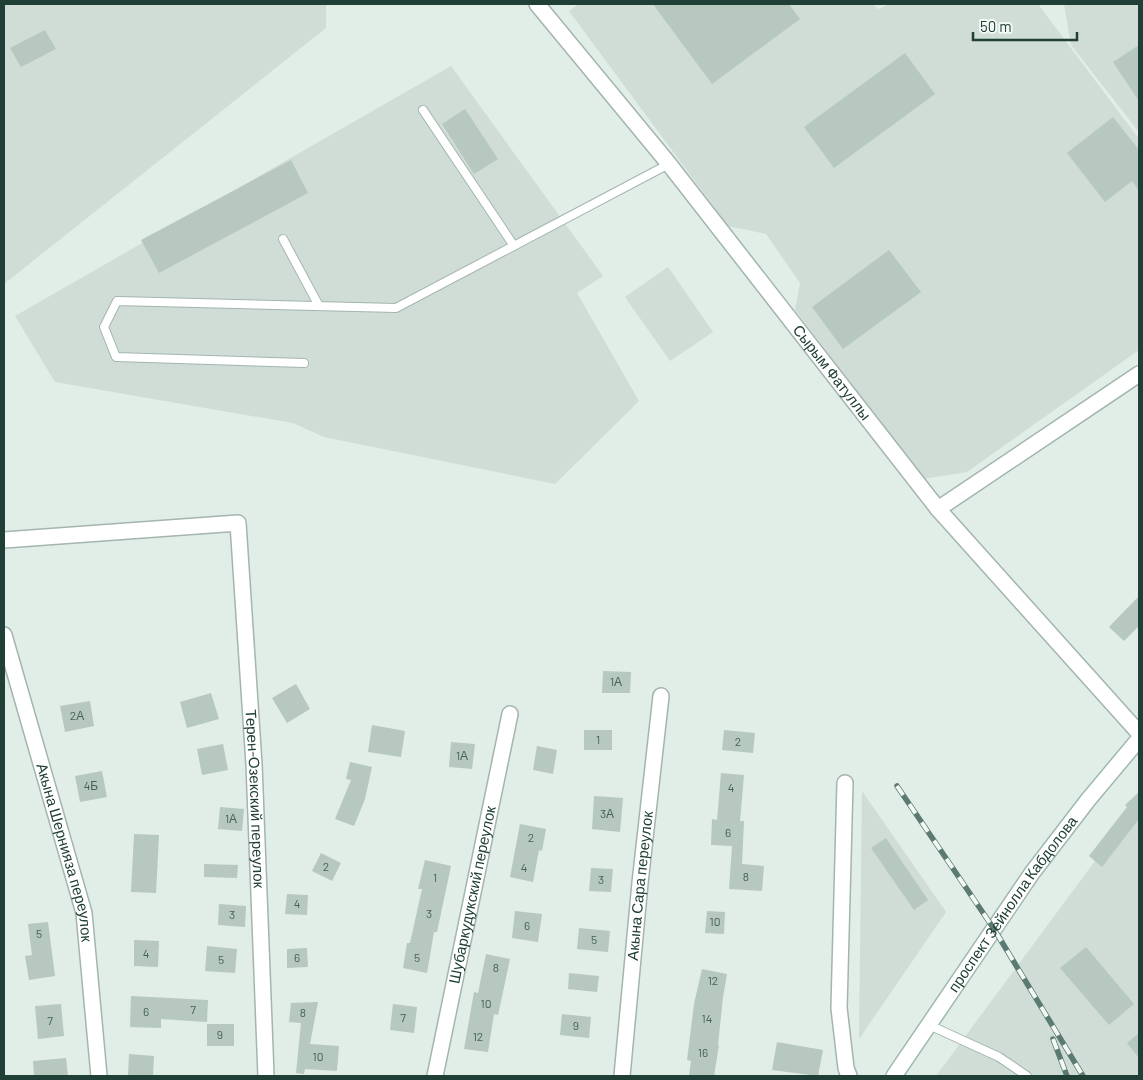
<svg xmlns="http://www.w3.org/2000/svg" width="1143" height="1080" font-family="Barlow,sans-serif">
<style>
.built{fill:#cfddd6}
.building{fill:#b6c8c0}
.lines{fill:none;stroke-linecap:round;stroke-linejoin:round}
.lane-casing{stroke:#a3b5ae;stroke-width:10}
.street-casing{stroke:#a3b5ae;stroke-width:18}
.secondary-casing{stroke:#9fb9af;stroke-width:18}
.lane{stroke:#fff;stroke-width:8}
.street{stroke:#fff;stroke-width:15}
.secondary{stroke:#fff;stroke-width:15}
.rail-casing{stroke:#5b7a71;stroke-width:5.5}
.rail{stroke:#f2f9f5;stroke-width:4;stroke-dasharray:11;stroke-linecap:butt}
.labels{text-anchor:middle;stroke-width:4;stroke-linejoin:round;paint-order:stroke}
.number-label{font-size:12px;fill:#466158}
.street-label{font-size:15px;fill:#203f36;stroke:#f2f9f5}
</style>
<rect width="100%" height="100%" fill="#e1ede7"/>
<g class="built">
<polygon points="4,4 326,4 326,28 4,284"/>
<polygon points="579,4 873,4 878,9 890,4 1038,4 1139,139 1139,350 967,472 923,479 795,310 800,283 766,234 728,226 569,11"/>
<polygon points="1064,4 1139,4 1139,132 1071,45"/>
<polygon points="451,66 603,276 577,293 639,401 555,484 324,437 293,423 55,382 15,316"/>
<polygon points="668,267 713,332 670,361 625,297"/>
<polygon points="862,791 946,912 859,1039"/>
<polygon points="1139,804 1139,1076 936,1076 1129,815"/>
</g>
<g class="building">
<polygon points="653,4 789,4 800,19 712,84"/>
<polygon points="45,30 56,49 21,67 10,48"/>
<polygon points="1139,45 1139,101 1113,62"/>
<polygon points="905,53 935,94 834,168 804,127"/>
<polygon points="465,109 498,159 474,174 442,124"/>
<polygon points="1113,117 1139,150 1139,191 1132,181 1105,202 1067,153"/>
<polygon points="291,160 308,193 159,273 141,240"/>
<polygon points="889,250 921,292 843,349 812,307"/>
<polygon points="1139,596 1139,626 1124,641 1109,627"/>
<polygon points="603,671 631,672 630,693 602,693"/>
<polygon points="296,684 310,709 287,723 272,698"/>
<polygon points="211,693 219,719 187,728 180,702"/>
<polygon points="90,701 94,726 65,732 60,706"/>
<polygon points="372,725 405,731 401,757 368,752"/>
<rect x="584" y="730" width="28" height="20"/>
<polygon points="724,730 755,733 753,753 722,750"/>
<polygon points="451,742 475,744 472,769 449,767"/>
<polygon points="223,744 228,770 202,775 197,749"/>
<polygon points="537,746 557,750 553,774 533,770"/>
<polygon points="350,762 372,767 365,799 354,826 335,819 351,780 346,779"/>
<polygon points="102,771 107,797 80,802 75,776"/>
<polygon points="721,773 744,775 740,821 744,821 742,864 764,866 762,891 729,889 732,846 711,845 712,819 717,820"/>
<polygon points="1139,792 1139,819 1102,867 1089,856 1127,807 1125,805"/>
<polygon points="594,796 623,798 620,832 592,829"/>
<polygon points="220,807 244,809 242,831 218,829"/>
<polygon points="520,824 546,829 542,851 539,850 533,882 510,877"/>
<polygon points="134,834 159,835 156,893 131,892"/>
<polygon points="886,838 928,900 914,910 871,848"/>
<polygon points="321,853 341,863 332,881 312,871"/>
<polygon points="425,860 451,866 437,932 434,932 427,973 403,968 407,943 410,943 422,889 418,889"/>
<polygon points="204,864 238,865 237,878 204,877"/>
<polygon points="591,868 613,869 611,892 589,891"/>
<polygon points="287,894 308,895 307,915 285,914"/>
<polygon points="219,904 246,906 245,927 218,925"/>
<polygon points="515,911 542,914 538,942 512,938"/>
<polygon points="707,911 725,912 724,934 705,933"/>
<polygon points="48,922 55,976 29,980 25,956 32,955 28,924"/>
<polygon points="579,928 610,931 608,952 577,949"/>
<polygon points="134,940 159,941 158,967 134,966"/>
<polygon points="207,946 237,949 235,973 205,971"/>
<polygon points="1086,947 1134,1004 1109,1025 1060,968"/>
<polygon points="307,948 308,967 287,968 287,949"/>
<polygon points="486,954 510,959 498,1015 494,1014 488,1052 464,1049 474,992 478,993"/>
<polygon points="702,969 727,974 723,997 718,1045 719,1045 714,1076 689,1076 691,1061 687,1060 694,1004"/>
<polygon points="569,973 599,976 597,992 568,989"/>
<polygon points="131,996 208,1000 207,1022 161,1019 161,1028 130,1027"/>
<polygon points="318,1002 310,1044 339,1046 337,1071 305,1069 304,1074 296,1073 301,1023 289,1022 291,1003"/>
<polygon points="61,1004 64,1036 38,1039 35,1006"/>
<polygon points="393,1004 417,1007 414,1033 390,1030"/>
<polygon points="562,1014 591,1017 589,1038 560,1035"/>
<rect x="207" y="1024" width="27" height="22"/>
<polygon points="1139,1033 1139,1058 1127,1043"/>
<polygon points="777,1042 823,1050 818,1076 772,1070"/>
<polygon points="129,1054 154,1056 153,1076 128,1076"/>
<polygon points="66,1058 68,1076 34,1076 33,1061"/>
</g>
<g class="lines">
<g class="lane-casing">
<g id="lane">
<polyline points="423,110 514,246"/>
<polyline points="283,239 319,306"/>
<polyline points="304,363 116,357 104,327 117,301 396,308 669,164"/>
<polyline points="929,1025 999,1057 1027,1076"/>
</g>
</g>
<g class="street-casing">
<g id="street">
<path id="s1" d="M 537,4 L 669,164 L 938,509 L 1139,733"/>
<polyline points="938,509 1139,374"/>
<path id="s2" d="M 4,540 L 238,523 L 254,764 L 266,1076"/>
<path id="s3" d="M 4,635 L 84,913 L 99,1076"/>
<polyline points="845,783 839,1008 846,1068 849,1076"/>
<path id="s4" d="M 435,1076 L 510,714"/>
<path id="s5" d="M 622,1076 L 640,883 L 661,696"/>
</g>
</g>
<g class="secondary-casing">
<g id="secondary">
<path id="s6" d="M 894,1076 L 1032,873 L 1088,800 L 1139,739"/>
</g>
</g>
<use href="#lane" class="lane"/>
<use href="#street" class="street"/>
<use href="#secondary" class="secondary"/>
<g class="rail-casing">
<g id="rail">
<polyline points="897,786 994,929 1083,1076"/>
<polyline points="1053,1039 1067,1076"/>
</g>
</g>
<use href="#rail" class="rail"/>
</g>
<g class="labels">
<g class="number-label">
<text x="616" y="686">1А</text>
<text x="77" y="720">2А</text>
<text x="598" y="744">1</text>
<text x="738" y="746">2</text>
<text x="462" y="760">1А</text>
<text x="91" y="790">4Б</text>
<text x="731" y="792">4</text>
<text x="607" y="818">3А</text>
<text x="231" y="823">1А</text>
<text x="728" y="837">6</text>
<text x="531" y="842">2</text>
<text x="326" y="871">2</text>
<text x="524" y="872">4</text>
<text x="746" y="881">8</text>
<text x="435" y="882">1</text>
<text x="601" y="884">3</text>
<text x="297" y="908">4</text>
<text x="429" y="918">3</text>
<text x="232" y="919">3</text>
<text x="715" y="926">10</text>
<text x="527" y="930">6</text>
<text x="39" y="938">5</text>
<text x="594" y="944">5</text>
<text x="146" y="958">4</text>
<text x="297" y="962">6</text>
<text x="417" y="962">5</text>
<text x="221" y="964">5</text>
<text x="496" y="972">8</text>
<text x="713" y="985">12</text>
<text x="486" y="1008">10</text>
<text x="193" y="1014">7</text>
<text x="146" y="1016">6</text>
<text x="303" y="1017">8</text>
<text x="403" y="1022">7</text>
<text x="707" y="1023">14</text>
<text x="50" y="1025">7</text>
<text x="576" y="1030">9</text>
<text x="220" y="1039">9</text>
<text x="478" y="1041">12</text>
<text x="703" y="1057">16</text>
<text x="318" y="1061">10</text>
</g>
<g class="street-label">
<text dy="5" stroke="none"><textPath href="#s1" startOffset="472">Сырым Фатуллы</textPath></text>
<text dy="5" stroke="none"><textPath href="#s2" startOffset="511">Терен-Озекский переулок</textPath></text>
<text dy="5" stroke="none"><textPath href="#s3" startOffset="226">Акына Шернияза переулок</textPath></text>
<text dy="5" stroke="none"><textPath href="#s5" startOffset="191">Акына Сара переулок</textPath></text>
<text dy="5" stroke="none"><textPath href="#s4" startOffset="185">Шубаркудукский переулок</textPath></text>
<text dy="5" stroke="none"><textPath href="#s6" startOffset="209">проспект Зейнолла Кабдолова</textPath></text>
</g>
</g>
<rect width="1143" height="1080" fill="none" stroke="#203f36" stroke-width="10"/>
<path d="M973 32v8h104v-8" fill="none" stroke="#203f36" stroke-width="2.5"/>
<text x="980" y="32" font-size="15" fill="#203f36" stroke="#f2f9f5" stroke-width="4" paint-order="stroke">50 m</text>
</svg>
